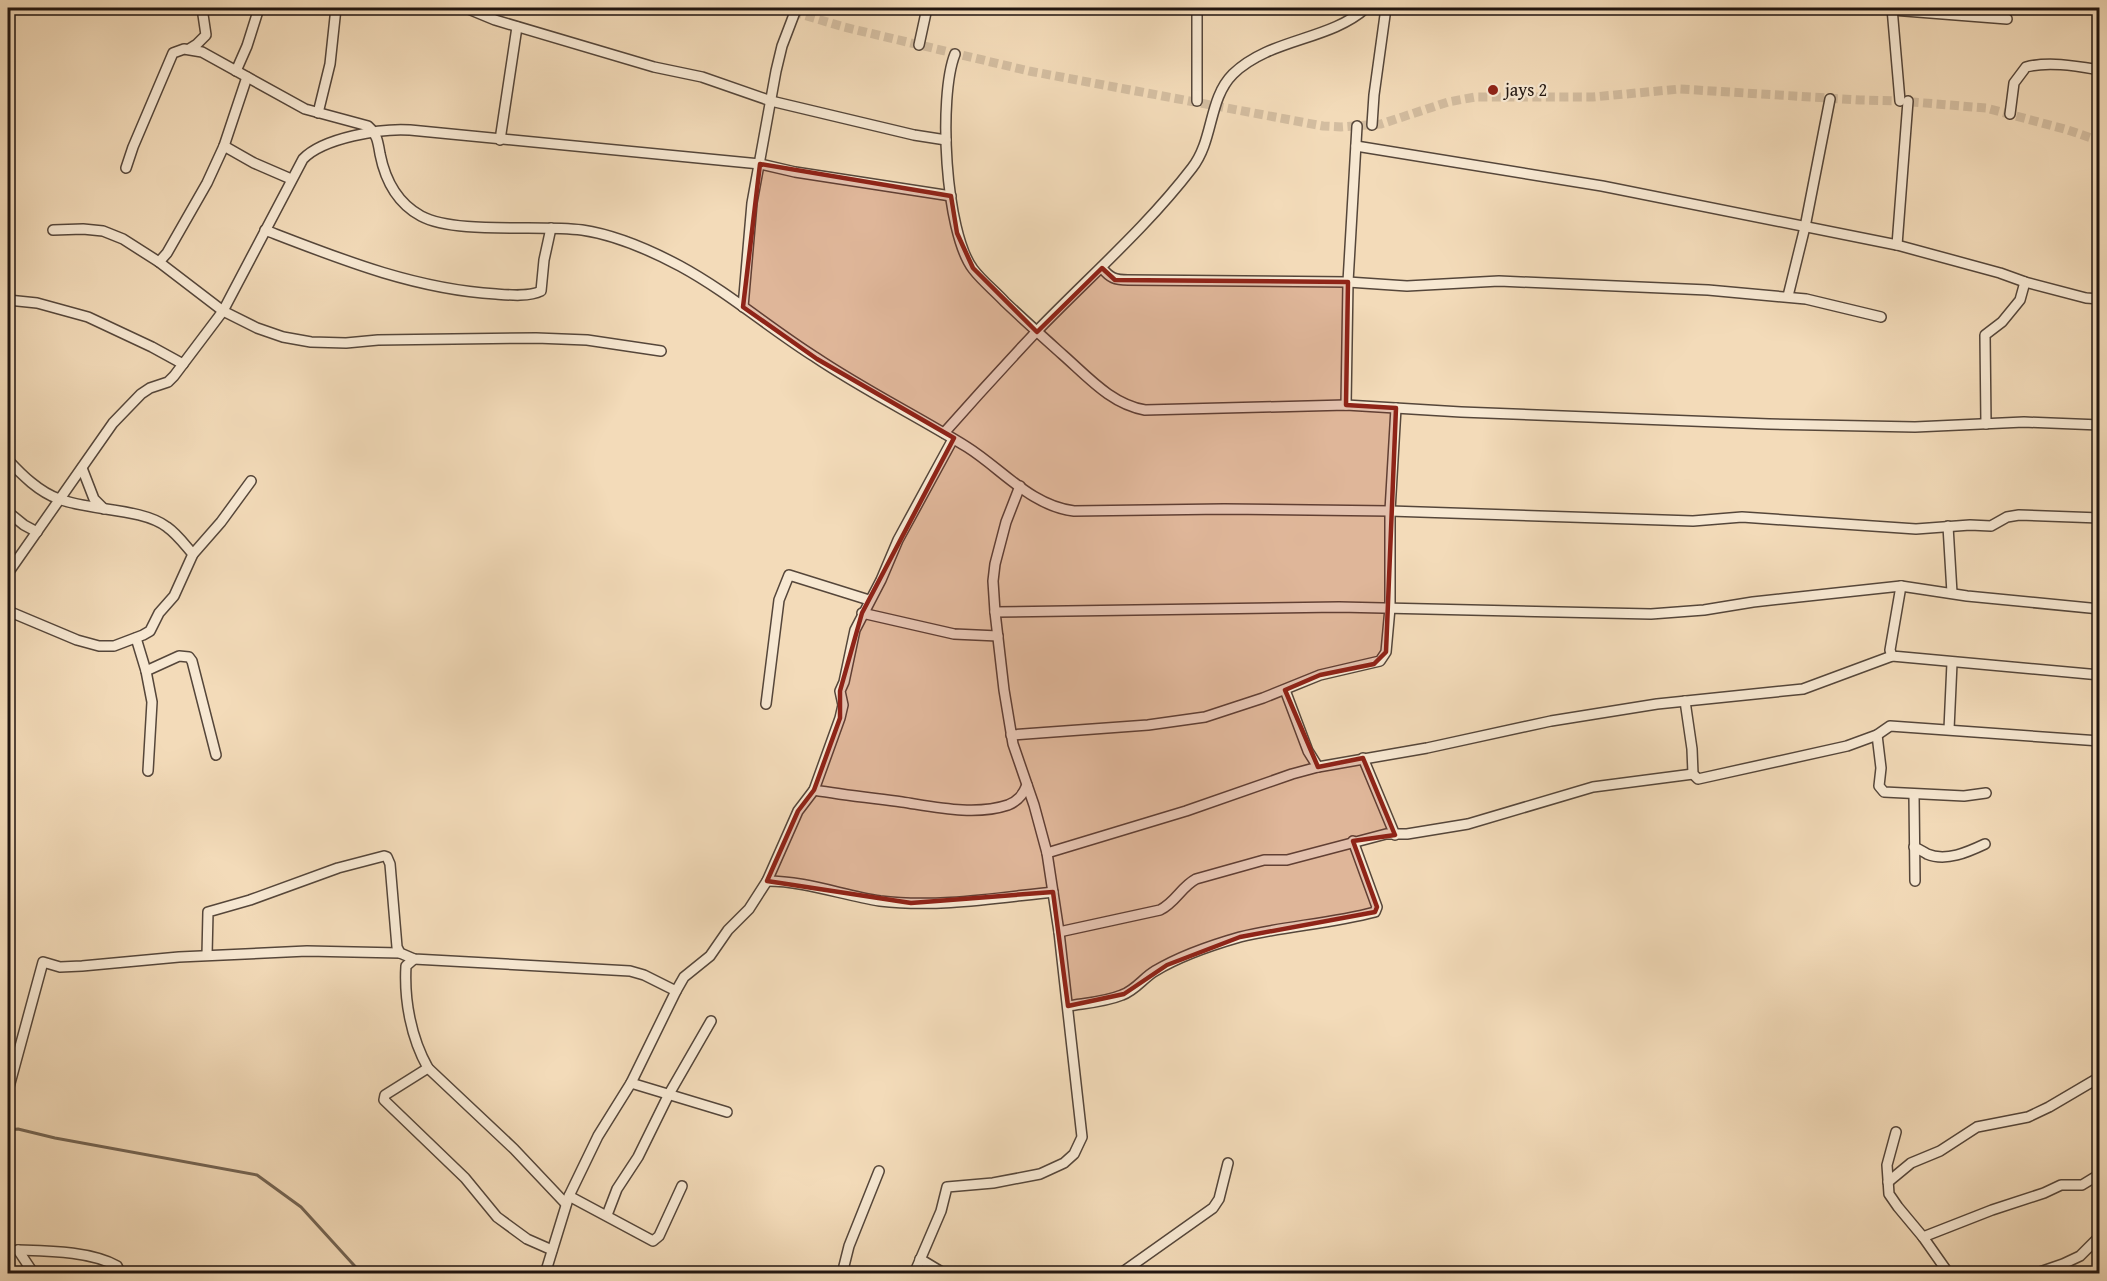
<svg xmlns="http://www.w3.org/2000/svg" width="2107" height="1281" font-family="'Gentium Book Plus',serif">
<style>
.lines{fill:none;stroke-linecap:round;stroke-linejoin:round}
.stream{stroke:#736453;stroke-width:3}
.minor-tunnel{stroke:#d3bda0;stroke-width:9;stroke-dasharray:9 4.5;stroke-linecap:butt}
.minor-casing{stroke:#55463a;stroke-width:12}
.minor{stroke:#f7e8d2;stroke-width:9}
.marked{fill:#8f2418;fill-opacity:0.2;stroke:#8f2418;stroke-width:4.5;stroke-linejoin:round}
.poi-dot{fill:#8f2418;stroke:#f7e8d2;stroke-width:2}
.labels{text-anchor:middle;stroke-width:4.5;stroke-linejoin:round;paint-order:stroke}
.poi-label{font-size:18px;fill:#201510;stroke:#f7e8d2;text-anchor:start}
</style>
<rect width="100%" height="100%" fill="#f3dbb9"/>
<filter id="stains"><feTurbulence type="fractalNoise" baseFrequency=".00333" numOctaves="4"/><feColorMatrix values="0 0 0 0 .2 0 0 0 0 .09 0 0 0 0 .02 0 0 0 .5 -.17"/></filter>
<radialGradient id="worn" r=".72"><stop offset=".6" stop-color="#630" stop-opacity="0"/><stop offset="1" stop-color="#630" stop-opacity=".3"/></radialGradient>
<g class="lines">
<polyline class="stream" points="8,1130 18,1129 55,1138 257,1175 301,1207 362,1274"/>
<polyline class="minor-tunnel" points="780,8 844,27 1029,71 1323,126 1341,127 1381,124 1448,102 1475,97 1593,97 1680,89 1860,100 1900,101 1986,108 2068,130 2100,141"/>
<g class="minor-casing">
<g id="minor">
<polyline points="466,8 495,20 654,67 702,77 771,101 914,135 946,140"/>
<polyline points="1197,8 1197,101"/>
<polyline points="1892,8 1900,101"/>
<polyline points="1892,10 2007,19"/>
<polyline points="919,45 927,8"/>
<polyline points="189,49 197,44 206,35 202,8"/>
<path d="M 955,54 C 938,97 945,232 973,269 C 982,281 995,291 1005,302 C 1024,320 1043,337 1063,355 C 1088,377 1111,404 1145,410 L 1346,405 L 1461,412 L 1769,424 L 1915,427 L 2024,422 L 2100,425"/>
<polyline points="236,71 247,46 259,8"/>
<polyline points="318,113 330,64 336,8"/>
<path d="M 2010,114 L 2014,83 L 2026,67 C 2049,61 2076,66 2100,70"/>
<polyline points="1372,125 1374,95 1386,8"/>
<polyline points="500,140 517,27"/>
<polyline points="224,146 254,163 291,179"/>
<polyline points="1356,146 1602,186 1897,245 2000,273 2025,282 2086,298 2100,299"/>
<path d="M 126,168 L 133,147 L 173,53 L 184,49 L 202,52 L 305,109 L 368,126 C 377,134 378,142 380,154 C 385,179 397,203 421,216 C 457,235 539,224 582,230 C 616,235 650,250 680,266 C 728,292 769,328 815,357 C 864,390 917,416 967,447 C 1002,469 1031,506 1074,511 L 1224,509 L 1390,511 L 1693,521 L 1742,517 L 1916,529 L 1970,525 L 1991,526 L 2007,517 L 2019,515 L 2100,518"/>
<polyline points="53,230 83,229 103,231 123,239 159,262 223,311 257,328 283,337 311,342 346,343 378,340 536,338 587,340 661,351"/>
<path d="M 265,230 C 340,259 414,289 496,294 C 509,295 529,297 541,291 L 544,260 L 551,228"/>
<polyline points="1897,245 1908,101"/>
<polyline points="159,262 167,253 207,183 224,146 247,77"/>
<path d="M 1102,268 C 1110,278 1115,280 1128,280 L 1348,282 L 1407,286 L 1499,281 L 1708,290 L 1806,299 L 1881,317"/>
<polyline points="1788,296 1805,227 1830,99"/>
<polyline points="8,300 37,303 88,317 152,347 183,364"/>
<polyline points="743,307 752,203 776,71 782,46 795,12 800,8"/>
<polyline points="1346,405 1348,282 1357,126"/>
<polyline points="1986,424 1985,335 2002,322 2020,300 2025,282"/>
<path d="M 944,433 C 974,399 1005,365 1036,332 C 1088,278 1146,228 1192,168 C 1214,140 1208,99 1233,74 C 1270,38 1329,41 1366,8"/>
<path d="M 8,460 C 22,475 39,492 59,499 C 90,511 142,508 167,527 C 177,534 185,545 193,554"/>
<polyline points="82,468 94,499 104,509"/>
<polyline points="8,512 24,525 37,532"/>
<polyline points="1948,526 1952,593"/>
<path d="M 8,573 L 113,423 L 141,394 L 150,388 L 168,382 L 174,376 L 223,311 L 303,159 C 323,138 381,128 410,130 L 760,164 L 795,172 L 951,196"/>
<polyline points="1901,586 1890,650 1892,656 2100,675"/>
<polyline points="8,611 77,640 99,646 114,646 143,635 150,631 159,613 174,596 193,554 221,522 251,481"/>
<polyline points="995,612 1339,607 1651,614 1704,610 1753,602 1901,586 1967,596 2100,609"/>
<polyline points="862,613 954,634 998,636"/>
<polyline points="136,638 146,671 152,702 148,771"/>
<polyline points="146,671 179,656 189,657 192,661 216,755"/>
<polyline points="1285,690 1308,751 1318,767"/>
<polyline points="1685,701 1692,749 1693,774 1698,779 1847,746 1877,735 1890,726 2100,741"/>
<polyline points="766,704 779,600 789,575 869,600"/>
<polyline points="1949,729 1952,663"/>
<polyline points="1011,735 1148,725 1205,717 1263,698 1320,675 1380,661 1386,652 1390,608 1390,511 1396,408"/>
<polyline points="1877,735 1881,768 1879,786 1884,792 1964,796 1986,793"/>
<polyline points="1363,758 1395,835"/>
<path d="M 814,790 C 843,795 872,798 902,802 C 935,807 975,816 1008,805 C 1018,801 1023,795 1027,785"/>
<polyline points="1914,795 1915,881"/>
<path d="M 1914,847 C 1919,849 1922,851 1927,854 C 1946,862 1968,852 1985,844"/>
<polyline points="1047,853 1186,811 1292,774 1318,767 1427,748 1551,721 1657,704 1803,689 1892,656"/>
<path d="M 767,881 C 805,881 842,895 880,901 C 937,908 996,898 1053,892"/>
<path d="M 1059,932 L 1160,910 C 1176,902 1181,887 1196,879 L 1264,860 L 1287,860 L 1386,834 L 1407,834 L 1468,824 L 1593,787 L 1693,774"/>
<polyline points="207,955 208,912 250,900 338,868 384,856 387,857 390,864 397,947 400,953 414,959 630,971 644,975 676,991"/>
<path d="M 414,959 L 406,966 C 404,1000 411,1038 428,1068 L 514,1149 L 566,1204"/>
<path d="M 1068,1006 C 1086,1003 1105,1002 1122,995 C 1136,990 1143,978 1155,971 C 1180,956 1212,945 1240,937 C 1284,926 1330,924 1375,912 L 1377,907 L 1353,841"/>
<polyline points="428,1068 385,1095 384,1100 465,1178 497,1217 527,1239 552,1250"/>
<polyline points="631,1083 727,1112"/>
<polyline points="9,1087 43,962 60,967 82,966 179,957 307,951 400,953"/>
<polyline points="1896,1132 1887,1165 1889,1194 1898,1207 1923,1237 1949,1274"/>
<polyline points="1888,1182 1911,1163 1940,1151 1977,1127 2028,1117 2049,1107 2100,1077"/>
<polyline points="569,1196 653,1241 659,1236 682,1186"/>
<polyline points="607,1215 617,1189 638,1157 669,1094 711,1021"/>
<polyline points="1923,1237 1992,1210 2044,1193 2061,1185 2082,1185 2100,1174"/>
<path d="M 18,1250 C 47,1251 90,1251 117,1266 L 118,1268 L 118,1274"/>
<polyline points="18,1250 34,1274"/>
<polyline points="920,1259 945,1274"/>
<polyline points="545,1274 569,1196 598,1136 631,1083 676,991 684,977 710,956 728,930 749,909 767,881 798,811 814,790 840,718 843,705 840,691 844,682 855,630 881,580 898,540 953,439"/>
<polyline points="842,1274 849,1246 879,1171"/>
<polyline points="914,1274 941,1211 947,1187 993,1183 1040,1174 1064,1163 1074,1154 1082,1137 1059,932 1047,853 1034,805 1013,744 1004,690 995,612 993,581 995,564 1006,522 1020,486"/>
<polyline points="1120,1274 1213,1208 1219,1199 1228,1163"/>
<polyline points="2034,1274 2063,1264 2080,1256 2100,1236"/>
</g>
</g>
<use href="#minor" class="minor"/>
</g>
<path class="marked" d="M 760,164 L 951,196 L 957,233 L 973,268 L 1037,332 L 1102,268 L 1115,280 L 1348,282 L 1346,405 L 1396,408 L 1386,652 L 1374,664 L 1320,675 L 1285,690 L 1318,767 L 1363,758 L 1395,835 L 1353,841 L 1377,907 L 1375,912 L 1240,937 L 1167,965 L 1124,994 L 1068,1006 L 1053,892 L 911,903 L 767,881 L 798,811 L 814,790 L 840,718 L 840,691 L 862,613 L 954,438 L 817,359 L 743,307 Z"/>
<circle class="poi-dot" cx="1493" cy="90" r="6"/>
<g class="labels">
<g class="poi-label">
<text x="1505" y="96">jays 2</text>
</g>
</g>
<rect width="2107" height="1281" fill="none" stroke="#f3dbb9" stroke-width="30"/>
<rect x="9" y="9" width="2089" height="1263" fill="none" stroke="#201510" stroke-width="3"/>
<rect x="15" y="15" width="2077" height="1251" fill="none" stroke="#201510" stroke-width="1.5"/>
<rect width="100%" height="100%" filter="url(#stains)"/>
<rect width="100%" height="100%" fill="url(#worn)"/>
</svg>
